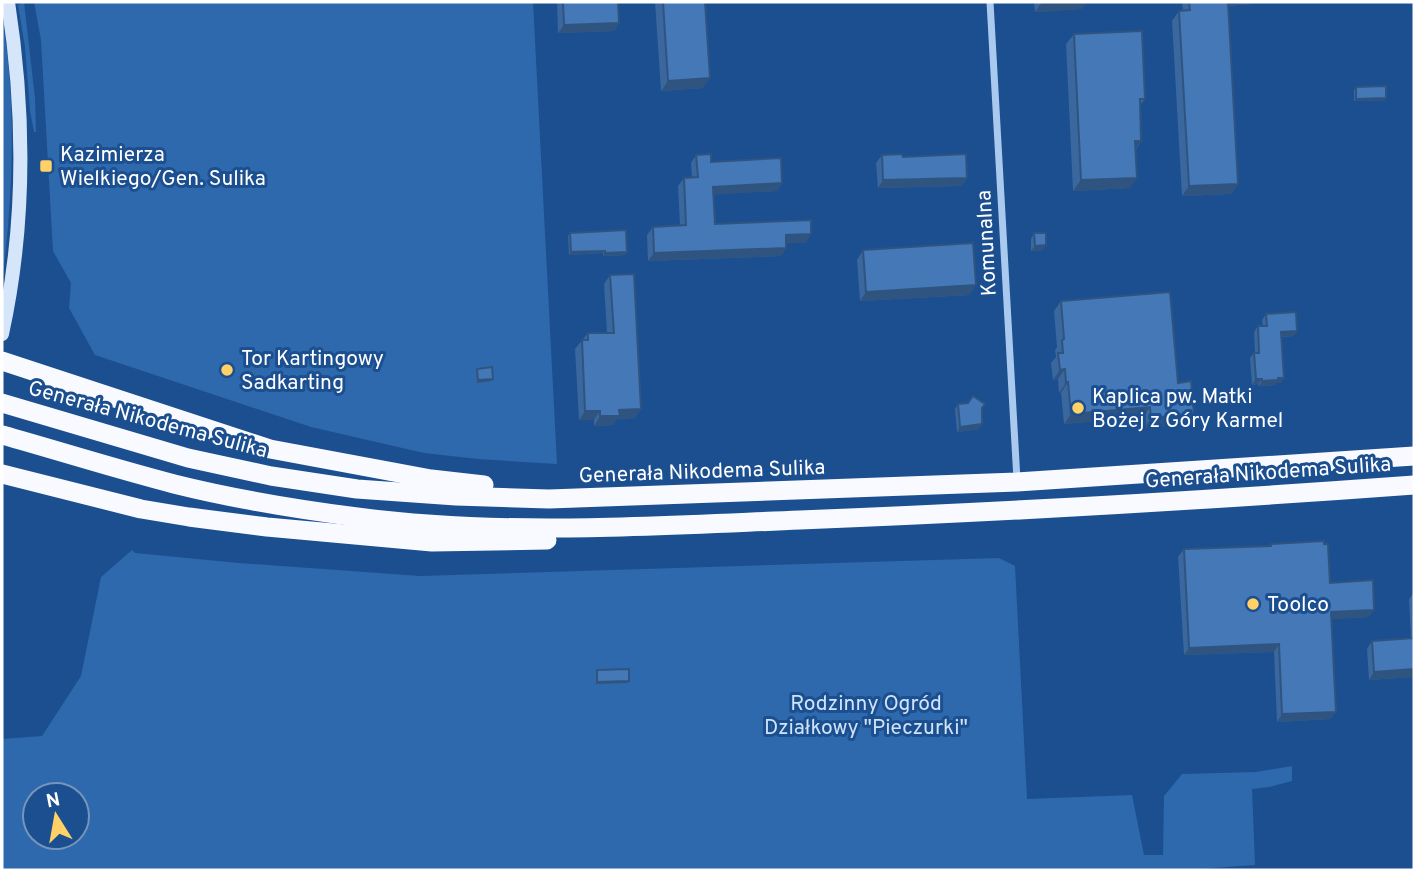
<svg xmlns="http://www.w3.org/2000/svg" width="1416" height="872" font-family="Overpass,sans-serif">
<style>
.green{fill:#2e69ad;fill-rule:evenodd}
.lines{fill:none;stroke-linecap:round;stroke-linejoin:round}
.minor{stroke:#a9c9ee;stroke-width:7}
.secondary{stroke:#d6e6fa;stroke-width:14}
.trunk{stroke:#f8faff;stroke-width:19}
.wall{fill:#3a679d}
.shaded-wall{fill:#305480}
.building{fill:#4478b7;stroke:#305480;stroke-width:2}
.poi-dot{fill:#ffd166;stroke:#1b4f8f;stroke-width:2.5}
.labels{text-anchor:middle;stroke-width:6;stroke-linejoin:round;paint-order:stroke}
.poi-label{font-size:21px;fill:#fff;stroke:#1b4f8f;text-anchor:start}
.street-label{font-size:21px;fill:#fff;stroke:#1b4f8f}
.park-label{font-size:21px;fill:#cfe3fa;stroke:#1b4f8f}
</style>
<rect width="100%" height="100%" fill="#1b4f8f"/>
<g class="green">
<polygon points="24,2 35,98 36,132 34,132 30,111 25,47 18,5"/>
<polygon points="34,2 533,2 557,464 478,459 424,453 311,427 95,355 69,308 71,283 53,251 41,40"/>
<path d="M 2,17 C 17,105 13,195 2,284 Z"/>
<path d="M 132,550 L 135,553 L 239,563 L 420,576 L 999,558 L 1015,566 L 1027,799 L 1132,795 L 1144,855 L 1163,855 L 1164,796 L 1182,774 L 1256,772 L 1292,766 L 1292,781 L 1269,787 L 1252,789 L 1255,865 L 1185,870 L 2,870 L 2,739 L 42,736 L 81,676 L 101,577 ZM 35,795 L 77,795 L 77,837 L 35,837 Z"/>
</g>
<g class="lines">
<polyline class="minor" points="990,2 1017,480"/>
<path class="secondary" d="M 2,334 C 26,224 25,112 8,2"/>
<g class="trunk">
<polyline points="2,361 270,449 431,479 484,485"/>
<polyline points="2,403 188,458 271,476 357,489 456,496 549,499 1017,482 1414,456"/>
<path d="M 2,435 C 59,451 116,469 174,484 C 234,499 295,509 357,517 C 503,536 653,526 800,520 C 1005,512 1210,500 1414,485"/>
<polyline points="2,474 141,509 189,517 267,527 432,542 547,540"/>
</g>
</g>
<g class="wall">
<polygon points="557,2 618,2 619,23 614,31 558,33"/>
<polygon points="655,2 705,2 703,88 661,91"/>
<polygon points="1034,2 1087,2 1081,9 1035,12"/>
<polygon points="1182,2 1253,2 1251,4 1228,6 1238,184 1231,194 1182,196 1172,21 1179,11 1183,11"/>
<polygon points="1074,34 1145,99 1140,105 1141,141 1136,150 1130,188 1073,191 1066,44"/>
<polygon points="1356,87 1386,98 1384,101 1354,101 1354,90"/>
<polygon points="696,155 711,162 782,183 777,191 713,194 715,224 811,234 805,243 786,243 786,248 781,256 648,261 647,235 653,227 680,226 678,186 684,178 692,178 691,163"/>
<polygon points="882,155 903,157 967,178 961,186 878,188 876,163"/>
<polygon points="1414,229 1414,288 1413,231"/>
<polygon points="570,233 627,252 625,255 603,256 603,253 569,255 568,236"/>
<polygon points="1034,233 1043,250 1031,251 1031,239"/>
<polygon points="863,250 976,285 969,295 860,301 857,260"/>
<polygon points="610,275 641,409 634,418 617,419 613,425 594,426 594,420 579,420 575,349 588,333 607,333 604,284"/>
<polygon points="1061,301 1178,383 1194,414 1187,424 1144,428 1143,417 1064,424 1061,393 1059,393 1058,379 1053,380 1051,363 1056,357 1055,350 1057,347 1054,311"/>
<polygon points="1266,314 1297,331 1293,336 1282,337 1281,383 1276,383 1274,385 1259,386 1258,384 1252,385 1250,358 1254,353 1255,353 1254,332 1258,326 1263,326 1262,320"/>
<polygon points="477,369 492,381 476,383 475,372"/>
<polygon points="958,404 982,408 979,429 957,432 955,409"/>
<polygon points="1271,544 1330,583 1369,617 1331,619 1336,712 1330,719 1277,722 1274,652 1184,655 1178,557 1184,549 1269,547"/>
<polygon points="1414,556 1414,576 1413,559"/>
<polygon points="1414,592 1414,692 1413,692 1413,677 1369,680 1367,649 1372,641 1411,638 1409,599"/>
<polygon points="597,670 629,681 627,683 595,684 595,672"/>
</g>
<g class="shaded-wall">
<polygon points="1042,2 1087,2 1081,9 1035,12"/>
<polygon points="1224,2 1253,2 1251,4 1221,6"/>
<polygon points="619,23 614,31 558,33 564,25"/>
<polygon points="710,78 703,88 661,91 668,81"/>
<polygon points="1386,98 1384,101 1354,101 1356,99"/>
<polygon points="1135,141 1141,141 1134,152"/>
<polygon points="967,178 961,186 878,188 883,180"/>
<polygon points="1137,178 1130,188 1073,191 1081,180"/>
<polygon points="782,183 777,191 707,195 713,187"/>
<polygon points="1238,184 1231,194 1182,196 1189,186"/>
<polygon points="811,234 805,243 780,243 786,235"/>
<polygon points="1046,245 1043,250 1031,251 1035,246"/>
<polygon points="786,248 781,256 648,261 654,253"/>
<polygon points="605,251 603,253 569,255 571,252"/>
<polygon points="627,252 625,255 603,256 605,253"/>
<polygon points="976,285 969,295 860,301 866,292"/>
<polygon points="1297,331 1293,336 1278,337 1281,332"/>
<polygon points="1065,369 1058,379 1053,380 1060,370"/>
<polygon points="1278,378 1284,378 1281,383 1276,383 1274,385 1259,386 1262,381"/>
<polygon points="493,379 492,381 476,383 478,380"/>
<polygon points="1256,379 1262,379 1258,384 1252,385"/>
<polygon points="1068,382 1061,393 1059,393 1066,383"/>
<polygon points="1150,407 1143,417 1064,424 1071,414"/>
<polygon points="641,409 634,418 617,419 613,425 594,426 600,416 619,410"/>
<polygon points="585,411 600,411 594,420 579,420"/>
<polygon points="1194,414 1187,424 1144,428 1151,418"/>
<polygon points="982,424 979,429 957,432 960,427"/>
<polygon points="1374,610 1369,617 1326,620 1331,612"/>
<polygon points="1279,644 1274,652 1184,655 1189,648"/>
<polygon points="1414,669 1414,675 1413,677 1369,680 1374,672"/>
<polygon points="629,681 627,683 595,684 597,682"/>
<polygon points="1336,712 1330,719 1277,722 1282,714"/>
</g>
<g class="building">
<polygon points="563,2 618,2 619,23 564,25"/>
<polygon points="663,2 705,2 710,78 668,81"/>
<polygon points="1189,2 1228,2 1238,184 1189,186 1179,11 1190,10"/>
<polygon points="1142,31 1145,99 1140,99 1141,141 1135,141 1137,178 1081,180 1074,34"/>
<polygon points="1386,86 1386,98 1356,99 1356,87"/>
<polygon points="711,154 711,162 781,158 782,183 713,187 715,224 811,220 811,234 786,235 786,248 654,253 653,227 686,225 684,178 698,177 696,155"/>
<polygon points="902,154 903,157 966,154 967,178 883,180 882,155"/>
<polygon points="626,230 627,252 605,253 605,251 571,252 570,233"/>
<polygon points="1034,233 1046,233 1046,245 1035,246"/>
<polygon points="973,243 976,285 866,292 863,250"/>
<polygon points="634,274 641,409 619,410 620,416 600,416 600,411 585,411 582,340 588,340 588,333 614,333 610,275"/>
<polygon points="1170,292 1178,383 1191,381 1194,414 1151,418 1150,407 1071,414 1068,382 1066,383 1065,369 1060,370 1058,353 1063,353 1062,340 1064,339 1061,301"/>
<polygon points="1296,312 1297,331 1281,332 1284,378 1278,378 1278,380 1262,381 1262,379 1256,379 1254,353 1259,353 1258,326 1267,326 1266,314"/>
<polygon points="492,367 493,379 478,380 477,369"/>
<polygon points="973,396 985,404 982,408 982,424 960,427 958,404 968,403"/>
<polygon points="1324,541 1324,544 1328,544 1330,583 1373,580 1374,610 1331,612 1336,712 1282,714 1279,644 1189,648 1184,549 1271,546 1271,544"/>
<polygon points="1414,638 1414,669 1374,672 1372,641"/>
<polygon points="629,669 629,681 597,682 597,670"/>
</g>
<g class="poi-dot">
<rect x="39" y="159" width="14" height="14" rx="3.5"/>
<circle cx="227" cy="370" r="7"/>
<circle cx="1078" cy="408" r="7"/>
<circle cx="1253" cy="604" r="7"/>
</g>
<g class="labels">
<g class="poi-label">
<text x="60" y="161">Kazimierza<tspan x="60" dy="24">Wielkiego/Gen. Sulika</tspan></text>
<text x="241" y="365">Tor Kartingowy<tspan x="241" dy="24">Sadkarting</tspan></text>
<text x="1092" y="403">Kaplica pw. Matki<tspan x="1092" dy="24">Bożej z Góry Karmel</tspan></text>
<text x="1267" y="611">Toolco</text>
</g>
<g class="street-label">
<text transform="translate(986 243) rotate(-93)" y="7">Komunalna</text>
<text transform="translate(148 419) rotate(15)" y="7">Generała Nikodema Sulika</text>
<text transform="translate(702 471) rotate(-2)" y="7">Generała Nikodema Sulika</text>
<text transform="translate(1268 472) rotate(-4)" y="7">Generała Nikodema Sulika</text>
</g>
<g class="park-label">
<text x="866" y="710">Rodzinny Ogród<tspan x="866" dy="24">Działkowy "Pieczurki"</tspan></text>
</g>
</g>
<rect width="1416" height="872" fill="none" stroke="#ffffff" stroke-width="7"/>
<g transform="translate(56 816) rotate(349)"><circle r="33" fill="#1b4f8f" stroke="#7695bc" stroke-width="2"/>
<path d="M0-5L12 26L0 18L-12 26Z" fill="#ffd166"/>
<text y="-10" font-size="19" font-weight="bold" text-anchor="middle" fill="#ffffff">N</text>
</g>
</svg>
